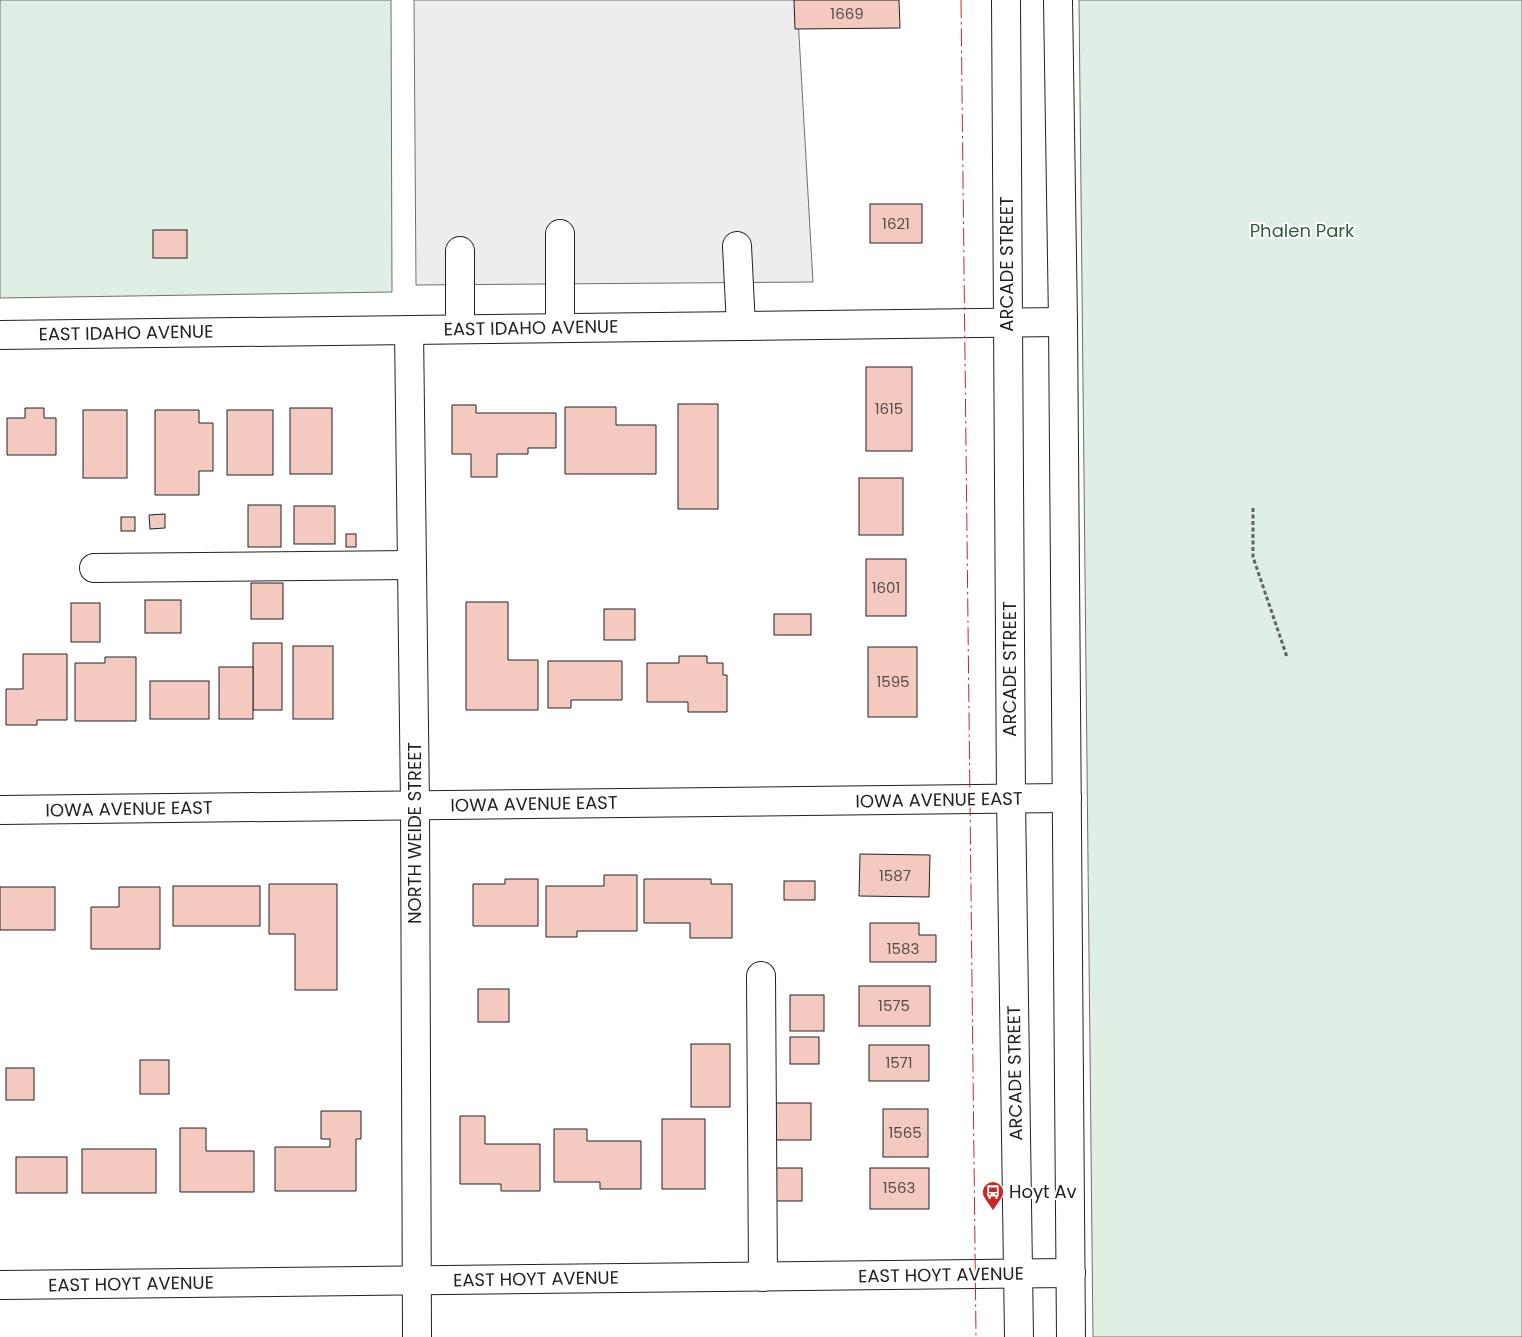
<svg xmlns="http://www.w3.org/2000/svg" width="1522" height="1337" font-family="Poppins,sans-serif">
<style>
.green{fill:#e0efe3;stroke:#6f6f6f}
.parking{fill:#ededed;stroke:#6f6f6f}
.building{fill:#f3c9c0;stroke:#222}
.lines{fill:none;stroke-linecap:round;stroke-linejoin:round}
.minor-casing{stroke:#222;stroke-width:30}
.major-casing{stroke:#222;stroke-width:30}
.path{stroke:#646464;stroke-width:3;stroke-dasharray:4 2.5;stroke-linecap:butt}
.minor{stroke:#fff;stroke-width:28}
.major{stroke:#fff;stroke-width:28}
.power{stroke:#c62828;stroke-width:1;stroke-dasharray:18 4 2.5 4;stroke-linecap:butt}
.labels{text-anchor:middle;stroke-width:4;stroke-linejoin:round;paint-order:stroke}
.number-label{font-size:15px;fill:#564c4a}
.park-label{font-size:18px;fill:#2f5e38;stroke:#fff}
.street-label{font-size:18px;fill:#222;stroke:#fff}
.poi-label{font-size:18px;fill:#222;stroke:#fff;text-anchor:start}
</style>
<rect width="100%" height="100%" fill="#fff"/>
<g class="green">
<polygon points="0,0 391,0 392,292 0,298"/>
<polygon points="1079,0 1522,0 1522,1337 1093,1337"/>
</g>
<polygon class="parking" points="414,0 797,0 813,282 416,285"/>
<g class="building">
<polygon points="794,0 899,0 900,28 795,29"/>
<rect x="870" y="204" width="52" height="39"/>
<rect x="153" y="230" width="34" height="28"/>
<rect x="866" y="367" width="46" height="84"/>
<rect x="678" y="404" width="40" height="105"/>
<polygon points="452,405 476,405 476,413 556,413 556,448 528,448 528,454 497,454 497,477 471,477 471,454 452,454"/>
<polygon points="565,407 616,407 616,425 656,425 656,474 565,474"/>
<polygon points="25,408 44,408 44,418 56,418 56,455 7,455 7,418 25,418"/>
<rect x="290" y="408" width="42" height="66"/>
<rect x="83" y="410" width="44" height="68"/>
<polygon points="155,410 199,410 199,423 213,423 213,471 199,471 199,495 155,495"/>
<rect x="227" y="410" width="46" height="65"/>
<rect x="859" y="478" width="44" height="57"/>
<rect x="248" y="505" width="33" height="42"/>
<rect x="294" y="506" width="41" height="38"/>
<polygon points="165,514 165,528 150,529 149,515"/>
<rect x="121" y="517" width="14" height="14"/>
<rect x="346" y="534" width="10" height="13"/>
<rect x="866" y="559" width="40" height="57"/>
<rect x="251" y="583" width="32" height="36"/>
<rect x="145" y="600" width="36" height="33"/>
<polygon points="466,602 508,602 508,660 538,660 538,710 466,710"/>
<rect x="71" y="603" width="29" height="39"/>
<rect x="604" y="609" width="31" height="31"/>
<rect x="774" y="614" width="37" height="21"/>
<rect x="253" y="643" width="29" height="67"/>
<rect x="293" y="646" width="40" height="73"/>
<rect x="868" y="647" width="49" height="70"/>
<polygon points="23,654 67,654 67,720 37,720 37,725 6,725 6,689 23,689"/>
<polygon points="679,656 707,656 707,663 723,663 723,675 727,675 727,712 688,712 688,702 647,702 647,663 679,663"/>
<polygon points="105,657 136,657 136,721 75,721 75,663 105,663"/>
<polygon points="548,661 622,661 622,700 571,700 571,708 548,708"/>
<rect x="219" y="667" width="34" height="52"/>
<rect x="150" y="681" width="59" height="38"/>
<polygon points="860,854 930,855 929,897 859,896"/>
<polygon points="604,875 637,875 637,931 577,931 577,937 546,937 546,886 604,886"/>
<polygon points="505,879 538,879 538,926 473,926 473,884 505,884"/>
<polygon points="644,879 711,879 711,884 732,884 732,938 690,938 690,923 644,923"/>
<rect x="784" y="881" width="31" height="19"/>
<polygon points="269,884 337,884 337,990 295,990 295,934 269,934"/>
<rect x="173" y="886" width="87" height="40"/>
<rect x="0" y="887" width="55" height="43"/>
<polygon points="119,887 160,887 160,949 91,949 91,907 119,907"/>
<polygon points="870,923 919,923 919,935 936,935 936,962 870,962"/>
<rect x="859" y="986" width="71" height="40"/>
<rect x="478" y="989" width="31" height="33"/>
<rect x="790" y="995" width="34" height="36"/>
<rect x="790" y="1037" width="29" height="27"/>
<rect x="691" y="1044" width="39" height="63"/>
<rect x="869" y="1045" width="60" height="36"/>
<rect x="140" y="1060" width="29" height="34"/>
<rect x="6" y="1068" width="28" height="32"/>
<rect x="771" y="1103" width="40" height="37"/>
<rect x="883" y="1109" width="45" height="48"/>
<polygon points="321,1111 361,1111 361,1139 356,1139 356,1191 275,1191 275,1147 330,1147 330,1139 321,1139"/>
<polygon points="460,1116 485,1116 485,1144 540,1144 540,1191 501,1191 501,1184 460,1184"/>
<rect x="662" y="1119" width="43" height="70"/>
<polygon points="180,1128 206,1128 206,1151 254,1151 254,1192 180,1192"/>
<polygon points="554,1129 587,1129 587,1141 641,1141 641,1189 600,1189 600,1182 554,1182"/>
<rect x="82" y="1149" width="74" height="44"/>
<rect x="16" y="1157" width="51" height="36"/>
<rect x="771" y="1168" width="31" height="33"/>
<rect x="870" y="1168" width="59" height="41"/>
</g>
<g class="lines">
<g class="minor-casing">
<g id="minor">
<polyline points="737,246 741,326"/>
<polyline points="460,251 460,329"/>
<polyline points="560,328 560,234"/>
<polyline points="409,330 415,805 417,1337"/>
<polyline points="0,335 1063,322"/>
<polyline points="94,568 412,565"/>
<polyline points="0,810 1067,798"/>
<polyline points="761,976 763,1277"/>
<polyline points="0,1285 1071,1273"/>
</g>
</g>
<g class="major-casing">
<g id="major">
<polyline points="1006,0 1011,799 1019,1337"/>
<polyline points="1058,0 1063,322 1071,1337"/>
</g>
</g>
<polyline class="path" points="1253,508 1253,557 1287,657"/>
<use href="#minor" class="minor"/>
<use href="#major" class="major"/>
<polyline class="power" points="961,0 976,1337"/>
</g>
<defs>
<g id="bus-pin" transform="scale(1.125)"><path d="M0 17L-7.5 6A9.5 9.5 0 1 1 7.5 6Z" fill="#c62828" stroke="#fff"/><path d="M-5-6H5V4H4V6H2V4H-2V6H-4V4H-5ZM-3.5-4V0h7V-4ZM-3.5 1.2v1.5H-2V1.2ZM2 1.2v1.5H3.5V1.2Z" fill="#fff"/></g>
</defs>
<g fill-rule="evenodd">
<use href="#bus-pin" x="993" y="1192"/>
</g>
<g class="labels">
<g class="number-label">
<text x="847" y="19">1669</text>
<text x="896" y="229">1621</text>
<text x="889" y="414">1615</text>
<text x="886" y="593">1601</text>
<text x="893" y="687">1595</text>
<text x="895" y="881">1587</text>
<text x="903" y="954">1583</text>
<text x="894" y="1011">1575</text>
<text x="899" y="1068">1571</text>
<text x="905" y="1138">1565</text>
<text x="899" y="1193">1563</text>
</g>
<g class="park-label">
<text x="1302" y="237">Phalen Park</text>
</g>
<g class="street-label">
<text transform="translate(1007 264) rotate(-90)" y="6">ARCADE STREET</text>
<text transform="translate(531 328) rotate(-1)" y="6">EAST IDAHO AVENUE</text>
<text transform="translate(126 333) rotate(-1)" y="6">EAST IDAHO AVENUE</text>
<text transform="translate(1010 669) rotate(-90)" y="6">ARCADE STREET</text>
<text transform="translate(939 800) rotate(-1)" y="6">IOWA AVENUE EAST</text>
<text transform="translate(534 804) rotate(-1)" y="6">IOWA AVENUE EAST</text>
<text transform="translate(129 809) rotate(-1)" y="6">IOWA AVENUE EAST</text>
<text transform="translate(415 833) rotate(-90)" y="6">NORTH WEIDE STREET</text>
<text transform="translate(1015 1073) rotate(-91)" y="6">ARCADE STREET</text>
<text transform="translate(941 1275) rotate(-1)" y="6">EAST HOYT AVENUE</text>
<text transform="translate(536 1279) rotate(-1)" y="6">EAST HOYT AVENUE</text>
<text transform="translate(131 1284) rotate(-1)" y="6">EAST HOYT AVENUE</text>
</g>
<g class="poi-label">
<text x="1009" y="1198">Hoyt Av</text>
</g>
</g>
</svg>
